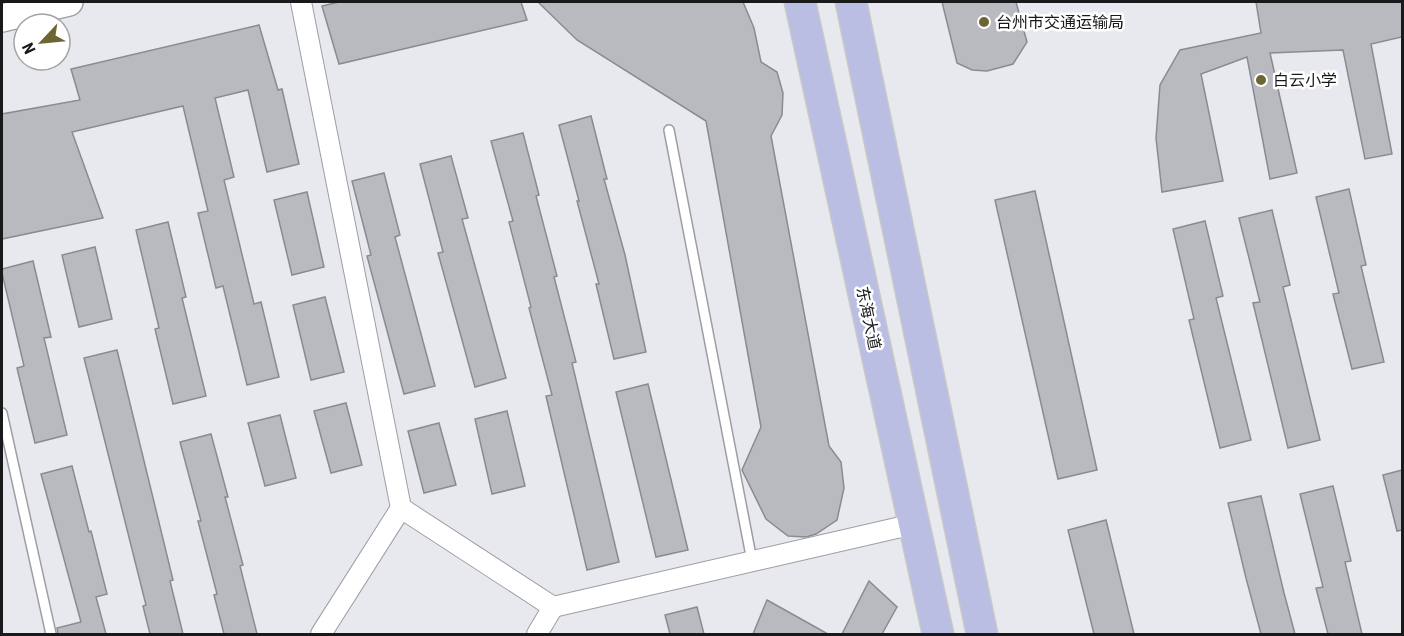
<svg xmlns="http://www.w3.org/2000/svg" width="1404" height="636" font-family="'Roboto Condensed','Noto Sans SC',sans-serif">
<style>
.building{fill:#b9babf;stroke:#8a8b90;stroke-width:1.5}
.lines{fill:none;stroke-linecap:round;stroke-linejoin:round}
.lane-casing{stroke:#9d9ea4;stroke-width:12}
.street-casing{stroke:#9d9ea4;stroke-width:22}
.secondary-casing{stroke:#9d9ea4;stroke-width:30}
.primary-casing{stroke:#c8c8c8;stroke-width:33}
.lane{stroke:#fff;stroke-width:9}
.street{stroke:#fff;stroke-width:20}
.secondary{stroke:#fff;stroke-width:27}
.primary{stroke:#bbbee3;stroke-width:30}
.poi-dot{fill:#6e6632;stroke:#fff;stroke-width:2}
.labels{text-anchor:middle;stroke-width:5;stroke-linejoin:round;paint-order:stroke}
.poi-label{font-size:16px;fill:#18191b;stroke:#fff;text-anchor:start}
.street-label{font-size:16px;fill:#18191b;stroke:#fff}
</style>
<rect width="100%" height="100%" fill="#e8e9ef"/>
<g class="building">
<polygon points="339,2 521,2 527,20 339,64 322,6"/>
<polygon points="538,2 743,2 754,28 761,62 777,72 783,93 782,115 771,136 829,446 841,462 844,488 837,520 816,534 806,537 788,536 766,519 742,470 761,427 706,121 577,40"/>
<polygon points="942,2 1016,2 1027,42 1013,64 987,71 972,70 957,63"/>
<polygon points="1256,2 1402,2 1402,37 1371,44 1392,154 1365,159 1343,50 1270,53 1297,173 1270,179 1247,57 1201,74 1223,181 1162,192 1156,138 1160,85 1180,50 1261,33"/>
<polygon points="259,25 278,90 282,89 299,164 267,172 248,90 215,98 234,177 224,180 254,304 261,302 279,377 247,385 223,286 216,288 198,213 208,211 183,106 72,132 103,218 2,239 2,114 80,100 71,69"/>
<polygon points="591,116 607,179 604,179 625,255 646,352 614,359 596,284 599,284 577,201 579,201 559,125"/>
<polygon points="523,133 539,195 536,196 557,276 554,277 576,362 572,363 619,562 587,570 546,396 552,395 529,308 531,307 509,222 513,221 491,141"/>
<polygon points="451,156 468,218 462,219 506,378 475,387 438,253 443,252 420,164"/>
<polygon points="384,173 400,235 395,237 435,386 404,394 367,256 371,255 352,181"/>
<polygon points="1349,189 1366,265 1361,266 1384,362 1352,369 1333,294 1339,293 1316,197"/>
<polygon points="1035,191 1097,470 1058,479 995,200"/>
<polygon points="307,192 324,267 292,275 274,200"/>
<polygon points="1272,210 1290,285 1283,287 1320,440 1288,448 1253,303 1260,302 1239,218"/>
<polygon points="1205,221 1223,296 1216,298 1251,440 1220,448 1189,320 1194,319 1173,229"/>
<polygon points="168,222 186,297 182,298 206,396 173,404 155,329 159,328 136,230"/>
<polygon points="95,247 112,319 79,327 62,255"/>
<polygon points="33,261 51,337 44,338 67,435 35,443 17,368 24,366 2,273 2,269"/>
<polygon points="325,297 344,372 311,380 293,305"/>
<polygon points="117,350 173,580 170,581 183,634 150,634 143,606 146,605 84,358"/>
<polygon points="648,384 688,550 656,557 616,392"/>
<polygon points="346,403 362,465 331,473 314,411"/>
<polygon points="507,411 525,486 492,494 475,419"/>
<polygon points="280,415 296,478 265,486 248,423"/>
<polygon points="439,423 456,485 424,493 408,431"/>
<polygon points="211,434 228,497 225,497 243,565 240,566 257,634 224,634 214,595 217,594 198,521 201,521 180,442"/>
<polygon points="72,466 89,532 91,531 107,594 96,597 106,634 58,634 57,628 81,622 41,474"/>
<polygon points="1402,470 1402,530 1397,531 1383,475"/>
<polygon points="1333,486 1351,561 1345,562 1362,634 1328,634 1316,588 1323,587 1300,494"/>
<polygon points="1261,496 1284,593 1295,634 1261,634 1246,578 1228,503"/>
<polygon points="1106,520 1134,634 1094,634 1068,530"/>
<polygon points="869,581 897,607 882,634 842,634"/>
<polygon points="767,600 828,634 753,634"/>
<polygon points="697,607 704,634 670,634 665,615"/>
</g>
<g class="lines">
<g class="lane-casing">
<g id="lane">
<polyline points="669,130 752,561"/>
<polyline points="2,413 51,634"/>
</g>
</g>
<g class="street-casing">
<g id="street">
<polyline points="301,2 401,508"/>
<polyline points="553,607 914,524"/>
<polyline points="321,634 401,508 553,607 537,634"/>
</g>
</g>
<g class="secondary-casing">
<polyline id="secondary" points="2,18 69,2"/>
</g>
<g class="primary-casing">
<g id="primary">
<polyline points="800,2 938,634"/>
<polyline points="851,2 982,634"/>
</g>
</g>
<use href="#lane" class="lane"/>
<use href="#street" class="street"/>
<use href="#secondary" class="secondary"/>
<use href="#primary" class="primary"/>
</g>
<g class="poi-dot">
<circle cx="984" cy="22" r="6"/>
<circle cx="1261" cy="80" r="6"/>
</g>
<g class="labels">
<g class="poi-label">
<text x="996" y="28">台州市交通运输局</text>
<text x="1273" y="86">白云小学</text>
</g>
<g class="street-label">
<text transform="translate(869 318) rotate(78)" y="6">东海大道</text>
</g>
</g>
<rect width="1404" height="636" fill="none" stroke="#18191b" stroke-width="6"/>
<g transform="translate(42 42) rotate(244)"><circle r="28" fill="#ffffff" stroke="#a3a3a4" stroke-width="1.5"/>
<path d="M0-4.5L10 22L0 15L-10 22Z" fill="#6e6632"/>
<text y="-9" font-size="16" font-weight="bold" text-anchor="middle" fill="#18191b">N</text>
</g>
</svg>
